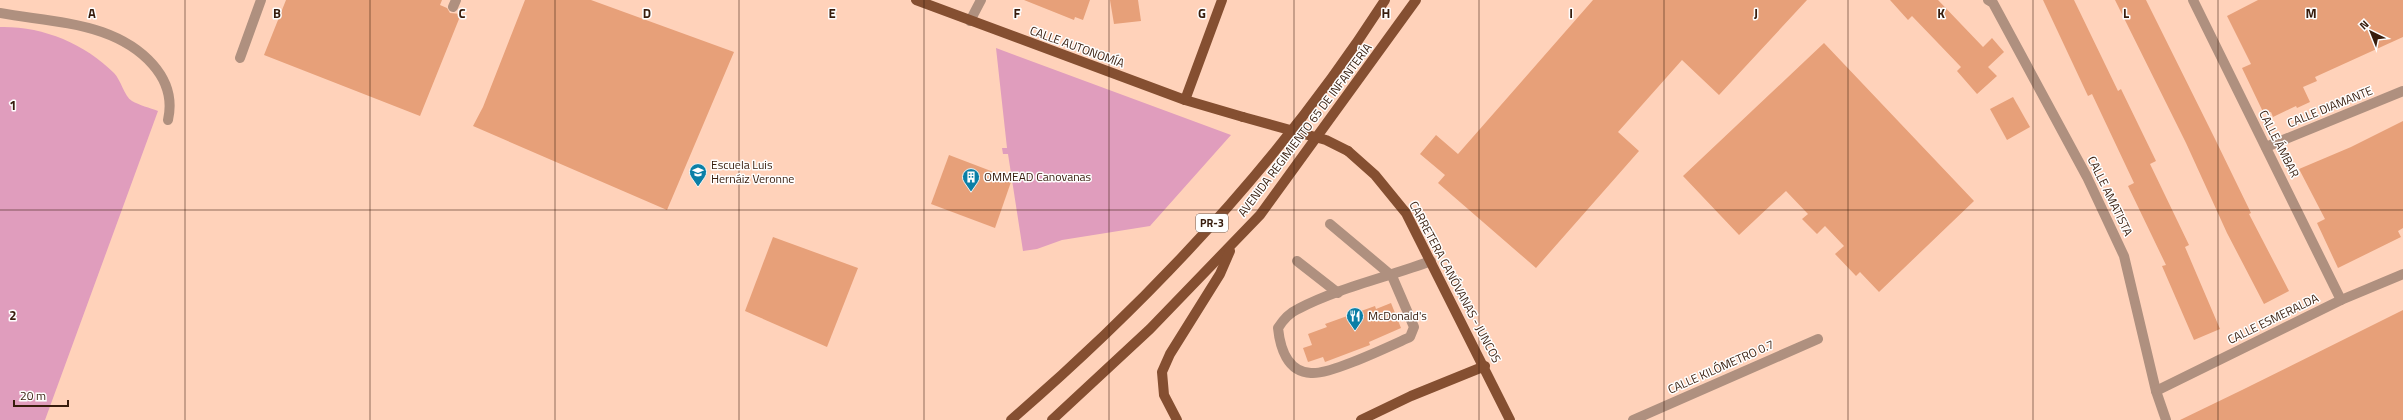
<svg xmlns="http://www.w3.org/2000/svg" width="2403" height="420" font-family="'Titillium Web',sans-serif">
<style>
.green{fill:#e09dbd}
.building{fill:#e7a079}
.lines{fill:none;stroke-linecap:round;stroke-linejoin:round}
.minor{stroke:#af907f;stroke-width:10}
.major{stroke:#854f31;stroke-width:10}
.major-bridge{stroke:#854f31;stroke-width:10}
.grid{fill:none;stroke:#371c0c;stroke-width:1;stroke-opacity:0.55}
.labels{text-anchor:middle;stroke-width:3;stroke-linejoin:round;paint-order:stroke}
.shield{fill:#fefefe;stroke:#736055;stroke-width:1}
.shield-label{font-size:11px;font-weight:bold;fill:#371c0c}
.street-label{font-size:12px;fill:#371c0c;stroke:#fefefe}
.poi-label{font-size:12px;fill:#371c0c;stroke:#fefefe;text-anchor:start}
.grid-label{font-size:13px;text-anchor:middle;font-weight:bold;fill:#371c0c;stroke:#fefefe;stroke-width:3;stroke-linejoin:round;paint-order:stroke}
</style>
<rect width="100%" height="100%" fill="#ffd2ba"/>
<g class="green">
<path d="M 0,27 C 42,26 84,43 114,73 C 121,80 124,96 132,101 C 139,105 150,108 158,111 L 45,420 L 0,420 Z"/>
<polygon points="996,48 1231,135 1150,226 1062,240 1037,249 1023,251 1008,154 1003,154 1002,148 1007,148"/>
</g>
<g class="building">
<polygon points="286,0 442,0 440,5 447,8 450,13 461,14 420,116 264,55"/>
<polygon points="525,0 591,0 734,52 667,210 473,126 483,107"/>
<polygon points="1024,0 1090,0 1083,20 1075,17 1074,20"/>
<polygon points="1110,0 1138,0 1141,21 1114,24"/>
<polygon points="1593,0 1807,0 1719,95 1682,60 1618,132 1639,151 1536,268 1438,183 1445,175 1420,154 1436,135 1458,154"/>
<polygon points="1890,0 1938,0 1983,47 1992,38 2004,52 1988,67 1997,76 1977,94 1957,71 1961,67 1912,16 1908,20"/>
<polygon points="2043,0 2074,0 2118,91 2121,89 2156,161 2150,164 2189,245 2185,247 2220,329 2194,340 2162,266 2166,265 2128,186 2134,183 2092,94 2088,96"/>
<polygon points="2115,0 2146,0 2216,141 2251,213 2249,214 2289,291 2264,304 2227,233 2186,143"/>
<polygon points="2258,0 2403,0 2403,37 2315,77 2317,81 2303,87 2310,102 2297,108 2296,106 2273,117 2271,112 2264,114 2242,68 2251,64 2227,16"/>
<polygon points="1824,43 1974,201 1879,292 1860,272 1856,276 1835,254 1844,246 1825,226 1817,234 1802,219 1808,214 1786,191 1739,235 1683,176"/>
<polygon points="2013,97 2030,127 2007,140 1990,109"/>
<polygon points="2403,121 2403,228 2398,231 2401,237 2338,268 2317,223 2325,219 2299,169 2351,147"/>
<polygon points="949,155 1012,179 995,228 931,204"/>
<polygon points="773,237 858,268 827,347 745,311"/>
<polygon points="1391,303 1401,328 1369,342 1370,345 1325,362 1323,357 1308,362 1303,348 1312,345 1308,334 1327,327 1325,324 1375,306 1376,309"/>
<polygon points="2403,310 2403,420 2180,420 2242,390"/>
</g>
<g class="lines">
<g class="minor">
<polyline points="1988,0 1993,3 2087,177 2124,256 2156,391 2166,420"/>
<polyline points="2193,0 2341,300"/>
<polyline points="453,7 456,0"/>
<path d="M 0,13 C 33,19 70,21 102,32 C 139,45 178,76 168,120"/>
<polyline points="970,21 981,0"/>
<polyline points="240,58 261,0"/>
<polyline points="2266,147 2403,91"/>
<path d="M 1330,224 L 1392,276 L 1414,327 L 1410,337 C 1390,346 1330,375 1311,373 C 1287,372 1280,347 1278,328 C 1283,320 1289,313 1298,309 C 1338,288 1388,277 1431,261"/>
<polyline points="1297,261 1338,293"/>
<polyline points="2156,391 2341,300 2403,274"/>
<polyline points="1633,420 1818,339"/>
</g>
<g class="major">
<polyline points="916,0 1185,100 1243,117"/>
<polyline points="1185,100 1222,0"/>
<polyline points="1348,151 1375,175 1406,213 1510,420"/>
<path d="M 1011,420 C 1151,299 1285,156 1385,0"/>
<polyline points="1052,420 1150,329 1260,215 1416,0"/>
<polyline points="1177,420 1164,395 1162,372 1170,354 1220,274 1230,251"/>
<polyline points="1361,420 1411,396 1485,366"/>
</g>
<polyline class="major-bridge" points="1243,117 1326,140 1348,151"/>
</g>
<path class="grid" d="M 185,0 L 185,420M 370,0 L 370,420M 555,0 L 555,420M 739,0 L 739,420M 924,0 L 924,420M 1109,0 L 1109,420M 1294,0 L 1294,420M 1479,0 L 1479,420M 1664,0 L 1664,420M 1848,0 L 1848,420M 2033,0 L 2033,420M 2218,0 L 2218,420M 0,210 L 2403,210"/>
<defs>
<g id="school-pin" transform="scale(0.9)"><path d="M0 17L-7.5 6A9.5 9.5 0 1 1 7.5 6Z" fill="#0b7fa6" stroke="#fefefe"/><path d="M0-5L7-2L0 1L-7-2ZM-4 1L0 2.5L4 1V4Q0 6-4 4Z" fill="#fff"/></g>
<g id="building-pin" transform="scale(0.9)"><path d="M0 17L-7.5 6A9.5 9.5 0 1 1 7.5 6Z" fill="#0b7fa6" stroke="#fefefe"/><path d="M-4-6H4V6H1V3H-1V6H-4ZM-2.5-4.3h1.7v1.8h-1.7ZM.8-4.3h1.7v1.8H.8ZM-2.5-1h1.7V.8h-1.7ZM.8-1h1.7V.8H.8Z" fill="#fff"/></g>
<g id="restaurant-pin" transform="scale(0.9)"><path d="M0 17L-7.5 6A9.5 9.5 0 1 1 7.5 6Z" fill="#0b7fa6" stroke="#fefefe"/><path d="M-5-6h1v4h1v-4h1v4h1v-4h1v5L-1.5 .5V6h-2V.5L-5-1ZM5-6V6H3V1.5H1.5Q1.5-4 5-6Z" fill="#fff"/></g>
</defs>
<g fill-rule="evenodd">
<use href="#school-pin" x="698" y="172"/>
<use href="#building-pin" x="971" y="177"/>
<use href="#restaurant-pin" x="1355" y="316"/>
</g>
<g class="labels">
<rect class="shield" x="1196" y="214" width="32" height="18" rx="3"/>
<g class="shield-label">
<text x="1212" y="227">PR-3</text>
</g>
<g class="street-label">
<text transform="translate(1077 47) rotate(20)" y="4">CALLE AUTONOMÍA</text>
<text transform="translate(2330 107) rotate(-22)" y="4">CALLE DIAMANTE</text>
<text transform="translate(1305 130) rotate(-53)" y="4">AVENIDA REGIMIENTO 65 DE INFANTERÍA</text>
<text transform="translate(2279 144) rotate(63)" y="4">CALLE ÁMBAR</text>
<text transform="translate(2110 196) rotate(64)" y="4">CALLE AMATISTA</text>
<text transform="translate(1455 282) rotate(62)" y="4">CARRETERA CANÓVANAS - JUNCOS</text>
<text transform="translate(2273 319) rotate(-26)" y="4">CALLE ESMERALDA</text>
<text transform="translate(1721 367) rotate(-24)" y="4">CALLE KILÓMETRO 0.7</text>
</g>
<g class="poi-label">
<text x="711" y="169">Escuela Luis<tspan x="711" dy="14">Hernáiz Veronne</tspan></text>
<text x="984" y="181">OMMEAD Canovanas</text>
<text x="1368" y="320">McDonald's</text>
</g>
</g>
<g class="grid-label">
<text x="92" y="18">A</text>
<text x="277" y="18">B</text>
<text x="462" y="18">C</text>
<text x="647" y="18">D</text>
<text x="832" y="18">E</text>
<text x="1017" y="18">F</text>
<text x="1202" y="18">G</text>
<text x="1386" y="18">H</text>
<text x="1571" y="18">I</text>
<text x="1756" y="18">J</text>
<text x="1941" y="18">K</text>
<text x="2126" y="18">L</text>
<text x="2311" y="18">M</text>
<text x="13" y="110">1</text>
<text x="13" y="320">2</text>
</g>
<g transform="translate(2371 32) rotate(317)" stroke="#fefefe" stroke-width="3" paint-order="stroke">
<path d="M0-3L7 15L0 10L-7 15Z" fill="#371c0c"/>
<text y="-6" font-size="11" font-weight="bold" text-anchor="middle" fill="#371c0c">N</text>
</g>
<path d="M14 400v6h54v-6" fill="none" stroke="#371c0c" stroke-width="2"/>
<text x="20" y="400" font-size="12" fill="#371c0c" stroke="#fefefe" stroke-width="3" paint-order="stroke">20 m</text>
</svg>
